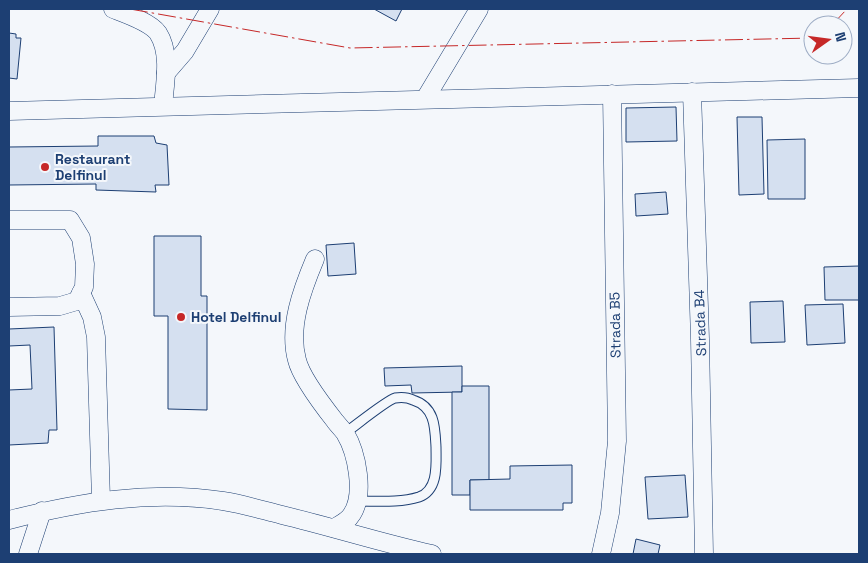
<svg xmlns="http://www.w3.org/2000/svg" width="868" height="563" font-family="'Space Grotesk',sans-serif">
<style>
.building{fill:#d5e0f0;stroke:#1d3f73}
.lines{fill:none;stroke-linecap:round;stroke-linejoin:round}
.lane-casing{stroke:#1d3f73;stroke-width:11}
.street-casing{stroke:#1d3f73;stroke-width:19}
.lane{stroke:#f4f7fb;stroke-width:9}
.street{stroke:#f4f7fb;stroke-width:18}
.power{stroke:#c62828;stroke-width:1;stroke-dasharray:18 4 2.5 4;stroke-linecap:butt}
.poi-dot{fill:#c62828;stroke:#f4f7fb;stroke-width:2}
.labels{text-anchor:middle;stroke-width:4;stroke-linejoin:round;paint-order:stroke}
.poi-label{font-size:14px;font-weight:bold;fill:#1d3f73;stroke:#f4f7fb;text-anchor:start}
.street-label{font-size:14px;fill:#1d3f73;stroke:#f4f7fb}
</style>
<rect width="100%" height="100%" fill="#f4f7fb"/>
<g class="building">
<polygon points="374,9 402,9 396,21"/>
<polygon points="9,33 16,34 16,38 21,38 17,79 9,78"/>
<polygon points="676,107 677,141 626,142 626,108"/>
<polygon points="737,117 762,117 764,194 739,195"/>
<polygon points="98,136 154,136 156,143 167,145 169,185 155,185 156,192 96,190 96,184 9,185 9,147 98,146"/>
<polygon points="805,139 805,199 768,199 767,140"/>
<polygon points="666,192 668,214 636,216 635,194"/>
<polygon points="154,236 201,236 201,296 207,296 207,410 168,409 168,316 154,316"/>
<polygon points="354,243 356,274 328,276 326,245"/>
<polygon points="859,266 859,300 825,300 824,267"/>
<polygon points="783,301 785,342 751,343 750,302"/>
<polygon points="843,304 845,343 807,345 805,305"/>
<polygon points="54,327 57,430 49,430 48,443 9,445 9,390 32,389 30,345 9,346 9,329"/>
<polygon points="462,366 462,392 412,393 411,385 385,386 384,368"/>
<polygon points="462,386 489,386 489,480 470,480 470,495 452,495 452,392 462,392"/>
<polygon points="572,465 572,503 563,503 563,510 470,510 470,480 510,479 510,466"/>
<polygon points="685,475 688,517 648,519 645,477"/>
<polygon points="636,539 660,545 658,554 633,554"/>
</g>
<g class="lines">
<g class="lane-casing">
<path id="lane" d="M 345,433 C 355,426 387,400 395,398 C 402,397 407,397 413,400 C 435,407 435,427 436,447 C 436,463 439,490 419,497 C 400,503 377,501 358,501"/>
</g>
<g class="street-casing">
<g id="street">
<path d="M 113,9 C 126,14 150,22 158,33 C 171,53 165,83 163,106"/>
<polyline points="166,73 185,51 210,9"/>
<polyline points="692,92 700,339 704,554"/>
<polyline points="425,99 479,9"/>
<polyline points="9,111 859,88"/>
<polyline points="9,220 70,220 81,238 85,264 84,287 77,301 60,306 9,307"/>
<path d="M 315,259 C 302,290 288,327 297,360 C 301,377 324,407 335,421 C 338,425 342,429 345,433 C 357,453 365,494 352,514 C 348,521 341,524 334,528"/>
<polyline points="81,293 92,317 96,337 101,500"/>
<path d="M 9,520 C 79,502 150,490 223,501 C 243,504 262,510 282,515 C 332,527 382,543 432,554"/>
<polyline points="28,554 42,511"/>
<polyline points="601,554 610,513 617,441 612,94"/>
</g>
</g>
<use href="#lane" class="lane"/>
<use href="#street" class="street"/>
<g class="power">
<polyline points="130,9 350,48 813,38"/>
<polyline points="832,25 847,9"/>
</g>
</g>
<g class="poi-dot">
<circle cx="45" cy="167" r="5"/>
<circle cx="181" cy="317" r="5"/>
</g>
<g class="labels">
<g class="poi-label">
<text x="55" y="164">Restaurant<tspan x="55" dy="16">Delfinul</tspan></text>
<text x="191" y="322">Hotel Delfinul</text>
</g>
<g class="street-label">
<text transform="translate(700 323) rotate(-92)" y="5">Strada B4</text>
<text transform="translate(615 325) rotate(-91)" y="5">Strada B5</text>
</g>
</g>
<rect width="868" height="563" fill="none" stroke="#1d3f73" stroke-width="20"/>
<g transform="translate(828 40) rotate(76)"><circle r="24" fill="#f4f7fb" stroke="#9eadc5"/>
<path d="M0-4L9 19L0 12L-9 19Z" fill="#c62828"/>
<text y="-8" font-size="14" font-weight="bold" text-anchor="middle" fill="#1d3f73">N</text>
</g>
</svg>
